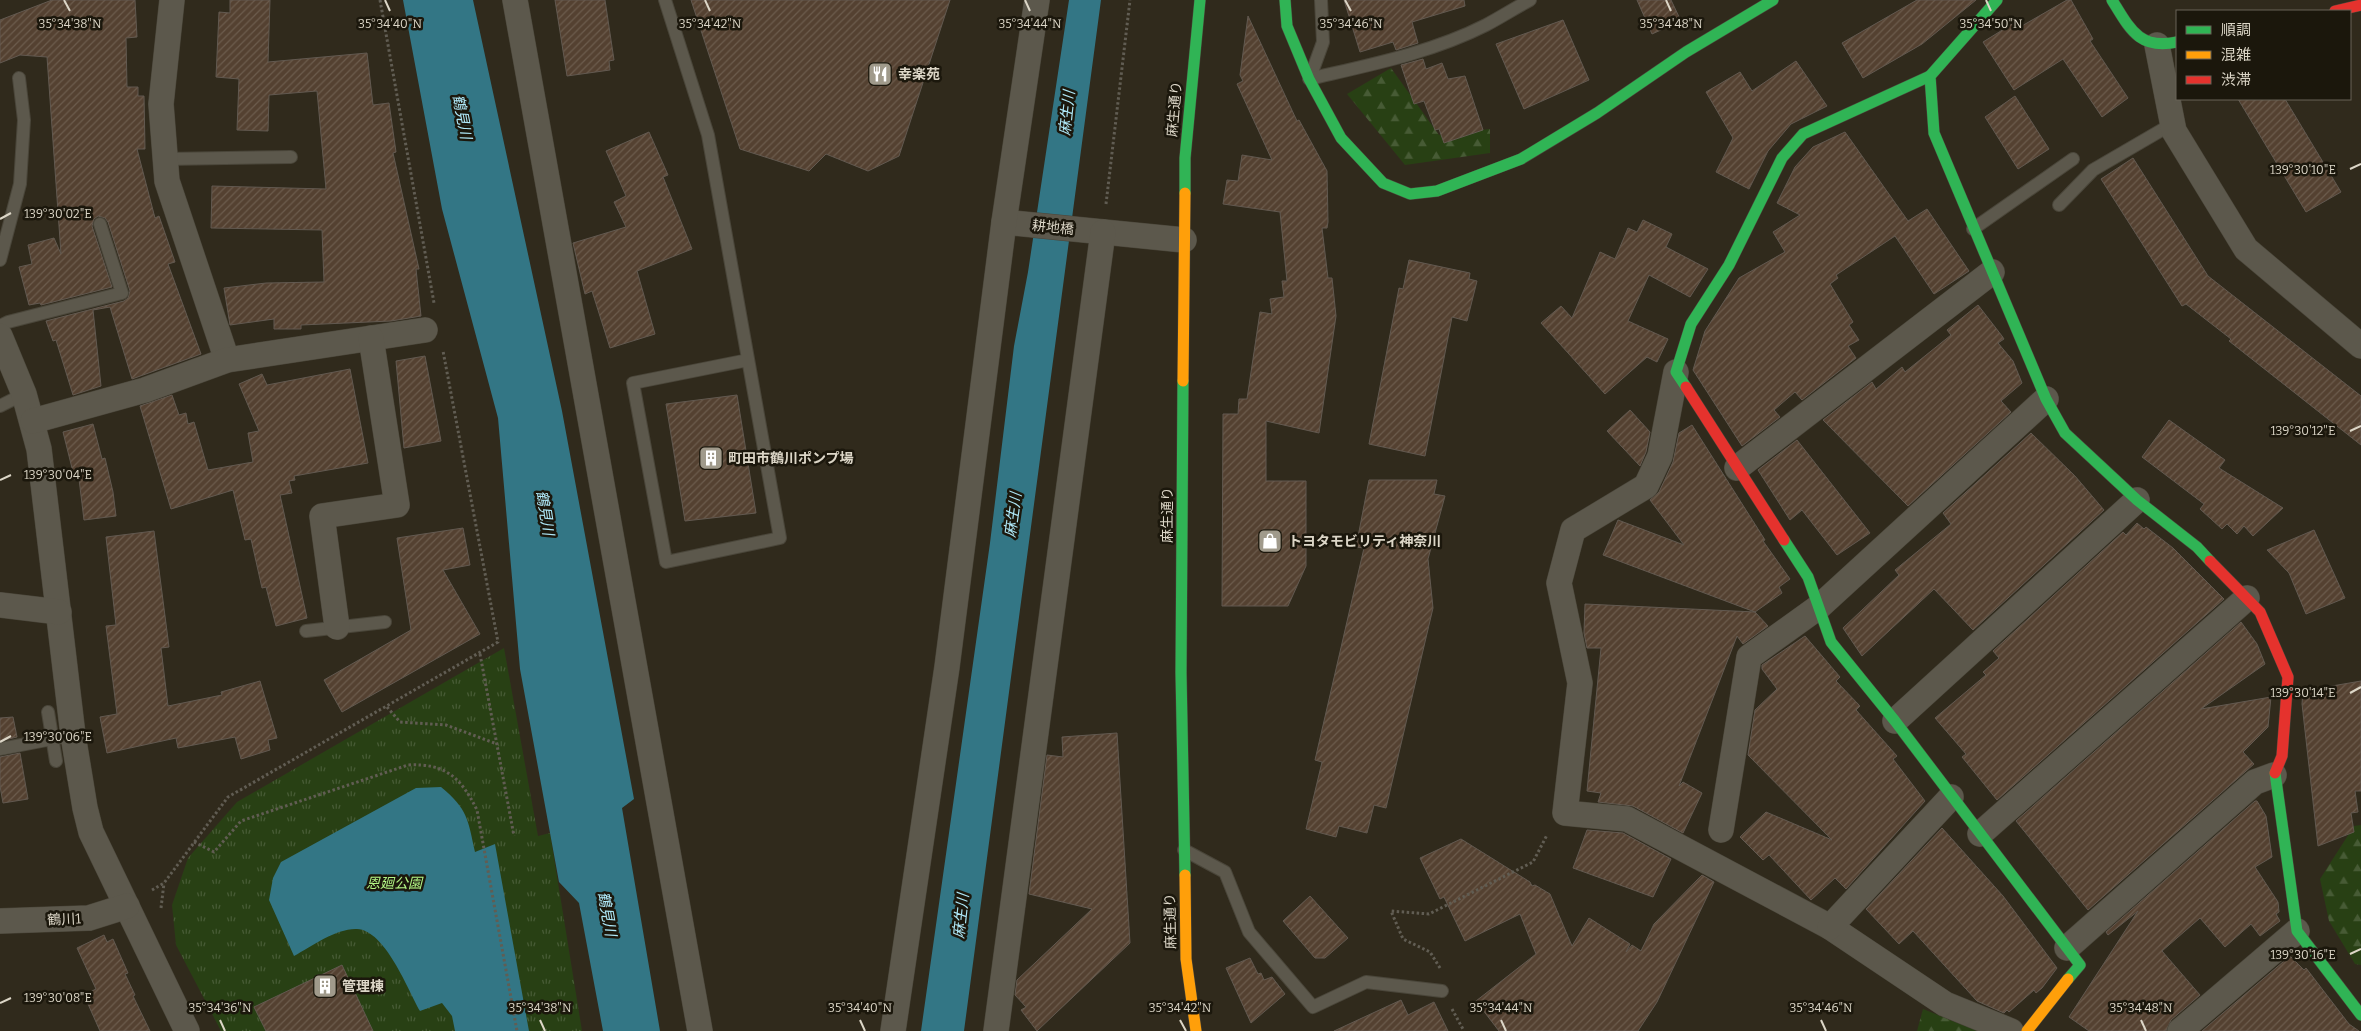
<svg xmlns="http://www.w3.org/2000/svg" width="2361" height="1031" font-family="Bitter,'Noto Sans JP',serif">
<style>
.forest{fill:url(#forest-firs)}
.park{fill:url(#park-tufts)}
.water{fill:#337685}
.building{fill:url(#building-hatch);stroke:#625950}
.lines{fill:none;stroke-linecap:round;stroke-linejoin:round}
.lane-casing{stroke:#4a463a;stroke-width:14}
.street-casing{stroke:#4a463a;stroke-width:26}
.fast-casing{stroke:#4a463a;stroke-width:12}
.slow-casing{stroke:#4a463a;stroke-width:12}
.jam-casing{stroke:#4a463a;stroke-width:12}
.path{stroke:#615d53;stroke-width:3;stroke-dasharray:2.5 2.5;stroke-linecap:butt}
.lane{stroke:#5c584c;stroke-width:12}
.street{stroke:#5c584c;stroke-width:25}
.fast{stroke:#30b455;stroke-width:11}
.slow{stroke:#ff9f0a;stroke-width:11}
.jam{stroke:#e5322d;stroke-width:11}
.ticks{fill:none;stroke:#dcd6c7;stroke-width:2}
.labels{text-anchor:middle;stroke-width:5;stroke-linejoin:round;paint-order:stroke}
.poi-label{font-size:14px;font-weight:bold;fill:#dcd6c7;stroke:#1b170c;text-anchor:start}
.street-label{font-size:14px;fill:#dcd6c7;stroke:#1b170c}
.park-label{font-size:14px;font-style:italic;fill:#b2f585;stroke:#1b170c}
.water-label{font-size:15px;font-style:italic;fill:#afe9f9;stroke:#1b170c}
.ticks-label{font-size:12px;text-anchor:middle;fill:#dcd6c7;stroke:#1b170c;stroke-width:5;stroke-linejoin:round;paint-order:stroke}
</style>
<defs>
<pattern id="forest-firs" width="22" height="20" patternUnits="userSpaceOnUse" patternTransform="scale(1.25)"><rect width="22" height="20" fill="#284014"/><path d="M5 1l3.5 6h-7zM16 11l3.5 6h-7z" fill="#475b35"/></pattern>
<pattern id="park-tufts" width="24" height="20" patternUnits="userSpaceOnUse" patternTransform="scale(1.25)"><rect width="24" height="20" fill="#284014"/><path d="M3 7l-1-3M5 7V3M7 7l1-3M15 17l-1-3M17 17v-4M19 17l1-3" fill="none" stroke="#475b35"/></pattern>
<pattern id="building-hatch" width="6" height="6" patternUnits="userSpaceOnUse" patternTransform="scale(1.25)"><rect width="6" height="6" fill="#544131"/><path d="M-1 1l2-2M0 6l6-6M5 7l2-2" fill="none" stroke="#6c5c4d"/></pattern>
</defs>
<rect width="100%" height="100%" fill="#302a1c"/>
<g class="forest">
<polygon points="1391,68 1439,135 1490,129 1490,153 1405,165 1347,94"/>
<polygon points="2361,825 2361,965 2355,964 2329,921 2320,879 2354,826"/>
<polygon points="1923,1009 1978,1031 1917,1031"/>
</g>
<polygon class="park" points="504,648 538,836 550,833 582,1031 221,1031 176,945 172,905 188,858 237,802"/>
<g class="water">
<polygon points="403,0 473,0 562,411 634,799 622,808 660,1031 603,1031 579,903 559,882 520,669 498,418 442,209"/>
<polygon points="1069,0 1101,0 964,1031 921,1031 990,543 1014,346 1028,272"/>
<path d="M 441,787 C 468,809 468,820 475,852 L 495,844 L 529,1031 L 455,1031 L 452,1016 L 442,1003 L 420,1011 C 408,990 385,930 357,929 C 337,928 312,946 294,956 L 269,900 L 273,878 L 281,862 L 416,788 Z"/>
</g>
<g class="building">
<polygon points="52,0 135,0 137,37 126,38 127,87 138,87 138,96 144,96 145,149 137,149 155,218 159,216 175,262 168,264 201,354 132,379 110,307 93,310 101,386 73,395 56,340 53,341 46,321 124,301 128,298 130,291 108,222 105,218 98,216 94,219 92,226 112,287 41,305 40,303 29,305 19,267 32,264 28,245 54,238 61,254 47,57 20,55 0,63 0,20"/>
<polygon points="230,0 270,0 268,62 367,53 373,105 389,103 396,152 393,153 419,269 416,269 421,316 391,321 301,325 301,329 274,329 274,319 230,325 224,288 266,283 324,282 322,230 211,228 212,186 326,189 317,91 269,95 268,131 237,130 239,79 216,77 219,12 230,13"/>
<polygon points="555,0 605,0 614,60 609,61 610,70 567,76"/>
<polygon points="691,0 950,0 899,156 868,171 826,154 809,171 740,149"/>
<polygon points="1344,0 1464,0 1465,6 1412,22 1418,43 1396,50 1393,42 1360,52"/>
<polygon points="1637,0 1671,0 1681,21 1652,34"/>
<polygon points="1917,0 1976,0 1922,44 1863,78 1842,43"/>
<polygon points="2067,0 2071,0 2093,39 2090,41 2128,98 2102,117 2063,59 2014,90 1983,42 2017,21 2020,27"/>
<polygon points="1248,16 1297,121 1299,120 1327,171 1328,222 1327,228 1322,228 1328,278 1332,278 1336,316 1319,433 1266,421 1266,481 1306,481 1306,566 1288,606 1222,606 1223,414 1238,414 1239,399 1247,399 1260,312 1272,314 1270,299 1284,297 1282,281 1287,281 1280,212 1223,204 1227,180 1238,181 1242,155 1272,160 1237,84 1243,81 1240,75"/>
<polygon points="1563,20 1589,80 1524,109 1496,44"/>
<polygon points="1423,59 1426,69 1442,63 1448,79 1465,76 1483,130 1444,143 1439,129 1435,130 1424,101 1414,104 1401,65"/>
<polygon points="1796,61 1827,106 1791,124 1768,151 1749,189 1716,172 1733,138 1706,92 1740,72 1752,91"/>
<polygon points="2015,96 2049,149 2018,169 1985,117"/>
<polygon points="2238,99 2285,99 2341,192 2306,212"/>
<polygon points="649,132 668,175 663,177 692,249 637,271 655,334 610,348 592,291 585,294 573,243 626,227 614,202 626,196 606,151"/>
<polygon points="1845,132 1908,221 1927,209 1969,271 1934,294 1895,236 1836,275 1838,278 1830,284 1853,322 1849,325 1859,340 1848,346 1856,358 1802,400 1795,392 1774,410 1780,417 1742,446 1693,370 1705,331 1739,278 1785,252 1773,232 1800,215 1777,203 1795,167 1813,147"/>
<polygon points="2133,158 2208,276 2361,396 2361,445 2229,341 2231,339 2186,304 2182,306 2101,179"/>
<polygon points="1643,220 1672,234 1666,247 1708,269 1690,297 1649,275 1628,321 1668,339 1657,362 1647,357 1605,394 1541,323 1561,306 1572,318 1600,252 1615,259 1628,228 1637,232"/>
<polygon points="1409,260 1470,273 1469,279 1477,281 1467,321 1452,317 1425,456 1369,444 1399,288 1403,289"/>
<polygon points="1978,305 2002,336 2004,339 1998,343 2013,361 2022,383 2001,401 2011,412 1908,506 1823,420 1872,382 1876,389 1902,367 1905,372 1951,335 1947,330"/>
<polygon points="425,356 441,441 404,448 396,361"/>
<polygon points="350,369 368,463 294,476 295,480 289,481 292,493 280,495 307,618 276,626 266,587 262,588 251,539 245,540 233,490 171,509 140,406 172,395 179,415 186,413 188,424 194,422 208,470 253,462 248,433 259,431 239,384 262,374 267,385"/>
<polygon points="737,395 756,513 685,521 666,404"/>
<polygon points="1630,410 1650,432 1646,452 1640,466 1607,431"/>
<polygon points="2169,420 2225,460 2219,468 2283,508 2253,536 2244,526 2237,534 2227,524 2222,529 2200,509 2204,504 2142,457"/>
<polygon points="93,424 102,459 105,458 113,492 116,516 84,520 79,479 75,480 63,432"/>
<polygon points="1692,425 1765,540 1763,541 1790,579 1779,587 1782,593 1755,612 1768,626 1743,644 1737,636 1679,786 1683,782 1702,793 1683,833 1633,806 1598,802 1601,793 1587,791 1601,648 1587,648 1584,633 1585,604 1755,612 1603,555 1618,520 1684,545 1650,500 1659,492 1673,462 1679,433"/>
<polygon points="2031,433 2075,476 2104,510 1973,630 1934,589 1862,656 1843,628 1899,575 1895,570 1951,524 1943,513"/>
<polygon points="1797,440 1870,533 1837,555 1802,510 1790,520 1758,470"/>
<polygon points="1369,480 1437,480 1434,494 1445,496 1428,559 1433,608 1386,808 1374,805 1367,833 1339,826 1336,837 1306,829 1322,762 1315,760 1364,548 1356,547"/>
<polygon points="2137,523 2144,529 2146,527 2173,548 2224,599 1997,800 1962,757 1966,754 1935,718 1986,675 1983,672 1999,658 1993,651 2123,532 2126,535"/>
<polygon points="463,528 470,565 443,570 480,634 342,712 324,680 411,630 397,538"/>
<polygon points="2314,530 2345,598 2306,614 2289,573 2267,550"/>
<polygon points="154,531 169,647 161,648 168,706 222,695 221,692 260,681 277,738 268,740 270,750 241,759 235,737 178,748 176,738 107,753 100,717 117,714 106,626 116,625 106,537"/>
<polygon points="2241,622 2257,644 2265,664 2201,709 2271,697 2268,727 2243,752 2254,764 2088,910 2016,821"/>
<polygon points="1805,636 1840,677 1836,681 1860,706 1856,710 1897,756 1893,759 1925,801 1846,889 1835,878 1811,900 1769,855 1763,860 1740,837 1766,812 1832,840 1748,755 1755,710 1777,689 1762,669 1762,665"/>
<polygon points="2361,681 2361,791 2355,791 2358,812 2351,813 2354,832 2318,846 2302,704 2303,691"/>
<polygon points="13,717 17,737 0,741 0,718"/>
<polygon points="1117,733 1130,943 1037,1031 1021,1010 1026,1007 1015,995 1017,980 1092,909 1029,894 1047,755 1063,757 1062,737"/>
<polygon points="20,753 28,799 3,803 0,786 0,757"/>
<polygon points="2255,801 2257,801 2266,816 2272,857 2255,867 2278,902 2279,912 2276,914 2280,921 2260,936 2251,924 2225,947 2200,918 2162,951 2200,995 2171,1020 2166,1031 2089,1031 2069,1017 2138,911 2108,935 2106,932"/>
<polygon points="1942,828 2003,896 2057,968 2042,988 2036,993 2034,990 2009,1012 2007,1010 2004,1013 1977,1001 1913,931 1899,944 1866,909"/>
<polygon points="1587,830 1623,833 1671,859 1653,897 1573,868"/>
<polygon points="1461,839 1530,882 1532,886 1535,885 1550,894 1572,946 1589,918 1630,944 1626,952 1632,945 1641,951 1654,924 1702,875 1714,882 1657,1002 1638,1031 1499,1031 1476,1001 1536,954 1520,914 1465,941 1444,897 1440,899 1420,858"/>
<polygon points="1310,896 1348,938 1325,958 1315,958 1283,921"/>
<polygon points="104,935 107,942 113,939 128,973 125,974 135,995 133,996 150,1031 100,1031 84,995 96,989 77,948"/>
<polygon points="2290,956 2304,970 2306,968 2349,1024 2359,1031 2202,1031"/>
<polygon points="1250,958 1258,974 1261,973 1264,980 1272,977 1285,994 1251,1023 1226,968"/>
<polygon points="342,965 373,1031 266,1031 254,1007"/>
<polygon points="1401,1000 1408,1015 1434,1002 1448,1031 1334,1031"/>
</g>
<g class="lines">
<g class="lane-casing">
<g id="lane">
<polyline points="665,0 708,135 780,538 666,562 633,383 748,360"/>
<polyline points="1311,75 1323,42 1321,0"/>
<path d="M 1309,79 C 1369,65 1431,53 1486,25 C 1501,17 1515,8 1530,0"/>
<polyline points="166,159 291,157"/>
<polyline points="2059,205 2093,170 2172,124"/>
<polyline points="1973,229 2073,159"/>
<polyline points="0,260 20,184 24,120 19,78"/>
<polyline points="0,326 8,322 122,293 100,224"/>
<polyline points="0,406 24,394"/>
<polyline points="306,631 385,622"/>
<polyline points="48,712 56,761"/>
<polyline points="0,749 73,735"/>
<polyline points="1184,850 1225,872 1249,932 1313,1007 1366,982 1442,991"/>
</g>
</g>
<g class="street-casing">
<g id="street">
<polyline points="172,0 161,104 167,181 227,360"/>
<polyline points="515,0 700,1031"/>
<polyline points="2157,45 2174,131 2246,249 2361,346"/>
<polyline points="1004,222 1184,240"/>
<polyline points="0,336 24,394 39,449 73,735 85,808 91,832 187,1031"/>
<polyline points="1676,372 1660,456 1646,486 1573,530 1559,583 1580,683 1565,813 1627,819 1830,927 1945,1004 2011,1031"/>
<polyline points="33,421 145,390 227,360 425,330"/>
<polyline points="1737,468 1992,272"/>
<polyline points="0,605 59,612"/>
<polyline points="337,627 322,516 397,505 371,338"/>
<polyline points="1895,721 2137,500"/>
<polyline points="1721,830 1749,657 1820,606 2046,399"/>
<polyline points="1980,834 2247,598"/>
<polyline points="0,921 89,918 127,906"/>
<polyline points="1830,927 1951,797"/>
<polyline points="2067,948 2255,782 2274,775"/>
<polyline points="893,1031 947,667 1004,222 1037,0"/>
<polyline points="996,1031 1103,232"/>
<polyline points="2180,1031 2297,931"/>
</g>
</g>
<g class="fast-casing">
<g id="fast">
<polyline points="1285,0 1287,26 1309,79 1341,138 1383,183 1410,194 1437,191 1521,159 1597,113 1686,52 1773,0"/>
<polyline points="1997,0 1930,76 1934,133 2046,399 2065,433 2137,500 2197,547 2210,561"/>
<path d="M 2112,0 C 2130,29 2139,50 2177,42"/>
<polyline points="1185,193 1185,158 1200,0"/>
<polyline points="1183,381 1181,673 1185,875"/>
<polyline points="1686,387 1676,372 1691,324 1729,265 1782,158 1803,134 1930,76"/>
<polyline points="1784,540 1808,577 1831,642 1895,721 2080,965 2068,979"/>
<polyline points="2275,773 2297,931 2361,1015"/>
</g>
</g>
<g class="slow-casing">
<g id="slow">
<polyline points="1183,381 1185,193"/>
<polyline points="1185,875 1186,959 1196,1031"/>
<polyline points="2027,1031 2068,979"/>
</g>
</g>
<g class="jam-casing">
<g id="jam">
<polyline points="2335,11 2361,5"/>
<polyline points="1686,387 1784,540"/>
<polyline points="2210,561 2260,612 2288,677 2282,756 2275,773"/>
</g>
</g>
<g class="path">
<polyline points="380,0 434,303"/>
<polyline points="1106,204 1130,0"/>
<polyline points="480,654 514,836"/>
<polyline points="387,707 400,722 446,725 497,744"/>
<path d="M 194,842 L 214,852 L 241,821 L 408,765 C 446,763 461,778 477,810 L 517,1031"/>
<polyline points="152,890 164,883 228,797 498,642 443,351"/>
<polyline points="161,908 164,883"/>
<polyline points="1440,968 1430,952 1403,939 1391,911 1429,914 1533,862 1547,835"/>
<polyline points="1452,1009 1464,1031"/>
</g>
<use href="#lane" class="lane"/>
<use href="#street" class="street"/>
<use href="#fast" class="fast"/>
<use href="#slow" class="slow"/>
<use href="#jam" class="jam"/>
</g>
<path class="ticks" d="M 64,0 L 70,11M 385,0 L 390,11M 705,0 L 710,11M 1025,0 L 1030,11M 1345,0 L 1351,11M 1666,0 L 1671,11M 1986,0 L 1991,11M 2350,169 L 2361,164M 0,219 L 11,213M 2350,431 L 2361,426M 0,480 L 11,475M 2350,693 L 2361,687M 0,742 L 11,736M 2350,954 L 2361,949M 0,1003 L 11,998M 220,1020 L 225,1031M 540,1020 L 545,1031M 860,1020 L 865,1031M 1180,1020 L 1186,1031M 1501,1020 L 1506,1031M 1821,1020 L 1826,1031M 2141,1020 L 2146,1031"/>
<defs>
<g id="restaurant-square" transform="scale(1.25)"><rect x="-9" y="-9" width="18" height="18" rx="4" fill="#a09a8b" stroke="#1b170c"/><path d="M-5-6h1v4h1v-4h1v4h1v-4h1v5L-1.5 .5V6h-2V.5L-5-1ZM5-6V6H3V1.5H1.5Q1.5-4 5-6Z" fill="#fff"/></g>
<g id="building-square" transform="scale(1.25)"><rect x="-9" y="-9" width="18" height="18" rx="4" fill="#a09a8b" stroke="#1b170c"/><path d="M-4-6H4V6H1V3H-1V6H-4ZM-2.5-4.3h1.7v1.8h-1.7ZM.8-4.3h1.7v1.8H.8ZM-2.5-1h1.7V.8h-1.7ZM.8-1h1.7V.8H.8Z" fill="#fff"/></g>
<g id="shop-square" transform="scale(1.25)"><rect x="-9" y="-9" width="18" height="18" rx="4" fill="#a09a8b" stroke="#1b170c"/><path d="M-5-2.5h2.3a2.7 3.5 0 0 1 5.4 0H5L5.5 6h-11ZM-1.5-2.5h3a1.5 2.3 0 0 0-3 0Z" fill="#fff"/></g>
</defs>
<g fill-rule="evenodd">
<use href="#restaurant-square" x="880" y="74"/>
<use href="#building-square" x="711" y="458"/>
<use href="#shop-square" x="1270" y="541"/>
<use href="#building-square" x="325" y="986"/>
</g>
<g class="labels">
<g class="poi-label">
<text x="898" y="79">幸楽苑</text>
<text x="728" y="463">町田市鶴川ポンプ場</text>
<text x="1288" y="546">トヨタモビリティ神奈川</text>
<text x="342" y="991">管理棟</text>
</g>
<g class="street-label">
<text transform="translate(1174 109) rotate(-85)" y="5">麻生通り</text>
<text transform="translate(1053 227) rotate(6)" y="5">耕地橋</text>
<text transform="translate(1167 515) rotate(-90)" y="5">麻生通り</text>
<text transform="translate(64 919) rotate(-3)" y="5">鶴川1</text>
<text transform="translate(1170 921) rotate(-91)" y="5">麻生通り</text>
</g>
<g class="park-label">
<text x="394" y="888">恩廻公園</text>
</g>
<g class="water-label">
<text transform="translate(1067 113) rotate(-84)" y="5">麻生川</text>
<text transform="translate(462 117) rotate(79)" y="5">鶴見川</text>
<text transform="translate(545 513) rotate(81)" y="5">鶴見川</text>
<text transform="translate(1013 515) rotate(-82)" y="5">麻生川</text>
<text transform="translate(607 914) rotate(80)" y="5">鶴見川</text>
<text transform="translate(961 916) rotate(-84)" y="5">麻生川</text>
</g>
</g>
<g class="ticks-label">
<text x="70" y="28">35°34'38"N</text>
<text x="390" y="28">35°34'40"N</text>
<text x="710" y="28">35°34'42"N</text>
<text x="1030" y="28">35°34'44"N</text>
<text x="1351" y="28">35°34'46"N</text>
<text x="1671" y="28">35°34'48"N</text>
<text x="1991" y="28">35°34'50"N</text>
<text x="2303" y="174">139°30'10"E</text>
<text x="58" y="218">139°30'02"E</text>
<text x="2303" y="435">139°30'12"E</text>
<text x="58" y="479">139°30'04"E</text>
<text x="2303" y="697">139°30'14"E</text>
<text x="58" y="741">139°30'06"E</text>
<text x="2303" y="959">139°30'16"E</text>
<text x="58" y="1002">139°30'08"E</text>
<text x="1501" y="1012">35°34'44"N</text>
<text x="1821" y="1012">35°34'46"N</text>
<text x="220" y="1012">35°34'36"N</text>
<text x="540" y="1012">35°34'38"N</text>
<text x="860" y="1012">35°34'40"N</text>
<text x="1180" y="1012">35°34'42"N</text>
<text x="2141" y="1012">35°34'48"N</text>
</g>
<rect x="2176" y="10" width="175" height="90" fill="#1b170c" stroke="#686357"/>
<rect x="2186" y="26" width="25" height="8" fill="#30b455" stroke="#686357"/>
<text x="2221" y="35" font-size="15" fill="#dcd6c7">順調</text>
<rect x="2186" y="51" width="25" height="8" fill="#ff9f0a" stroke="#686357"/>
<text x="2221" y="60" font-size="15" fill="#dcd6c7">混雑</text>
<rect x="2186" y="76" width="25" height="8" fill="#e5322d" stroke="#686357"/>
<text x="2221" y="85" font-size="15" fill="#dcd6c7">渋滞</text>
</svg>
